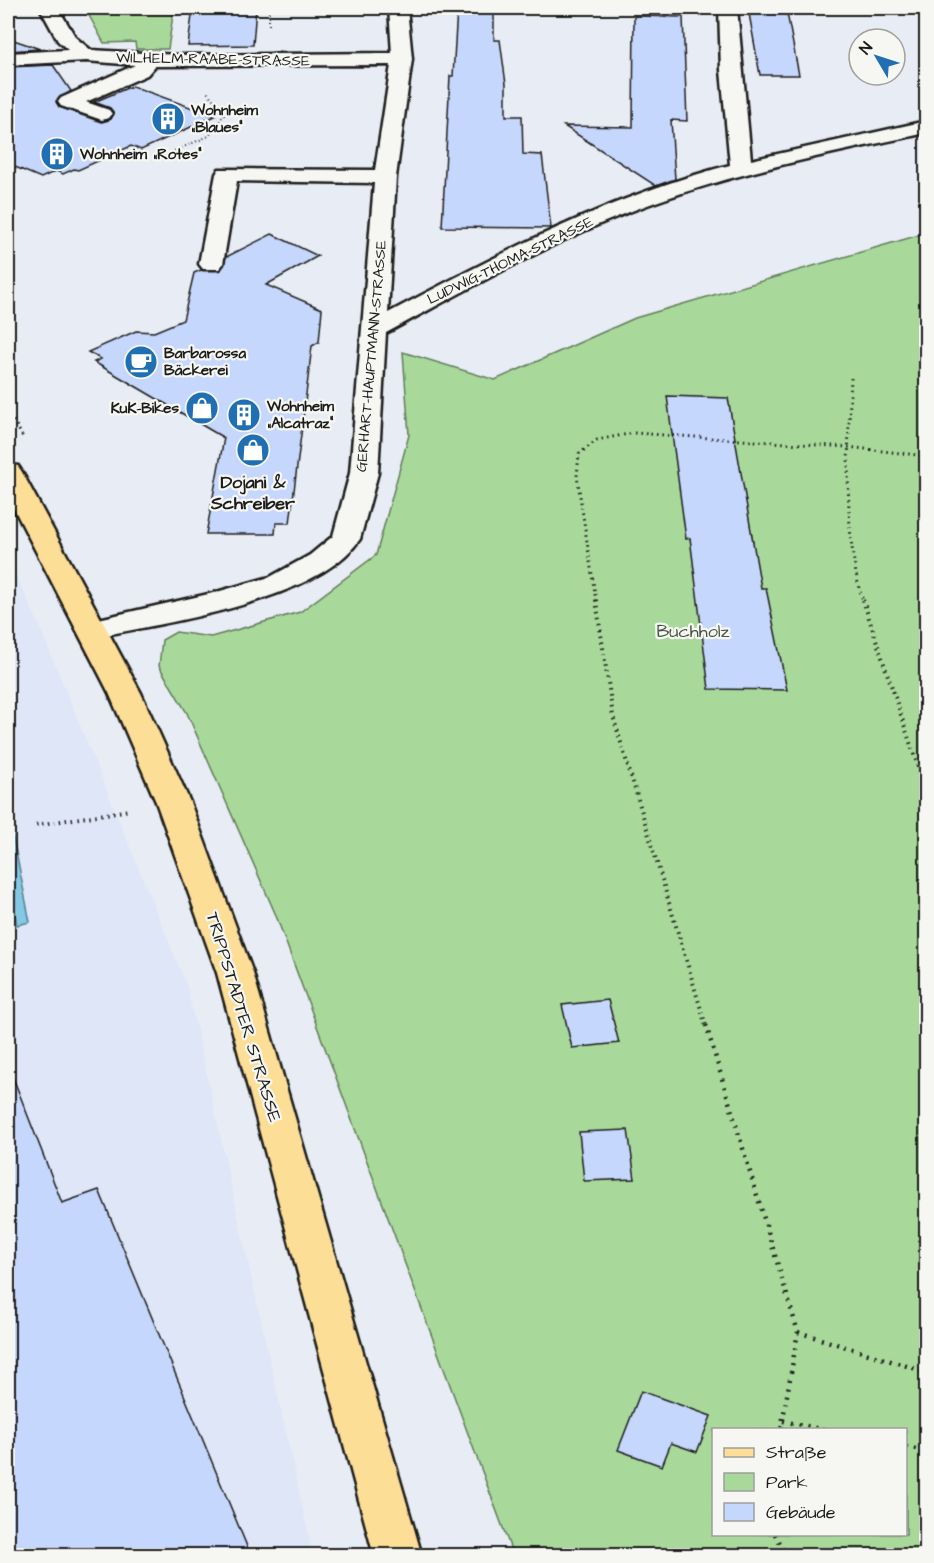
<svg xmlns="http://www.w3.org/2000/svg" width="934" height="1563" font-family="'Architects Daughter',sans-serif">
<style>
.built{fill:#dee6f7}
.green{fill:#a8d99a;stroke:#627a5b;stroke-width:1.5;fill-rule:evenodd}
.water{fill:#83c8e4;stroke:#5a8394;stroke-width:1.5}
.building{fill:#c6d7fd;stroke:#1c1c1c;stroke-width:1.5}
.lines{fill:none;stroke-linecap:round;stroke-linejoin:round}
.minor-casing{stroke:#1c1c1c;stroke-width:5}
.major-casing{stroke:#1c1c1c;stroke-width:5}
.path-far3{stroke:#1c1c1c;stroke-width:2;stroke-dasharray:1 3;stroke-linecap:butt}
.path-far2{stroke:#1c1c1c;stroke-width:3;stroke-dasharray:1.5 4;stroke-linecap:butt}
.path-far1{stroke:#1c1c1c;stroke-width:4;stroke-dasharray:1.5 4.5;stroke-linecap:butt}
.path{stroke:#1c1c1c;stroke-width:4.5;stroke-dasharray:2 6;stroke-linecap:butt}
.minor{fill:#f6f6f2;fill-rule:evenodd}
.major{fill:#fdde96;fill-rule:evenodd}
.labels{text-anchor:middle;stroke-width:4.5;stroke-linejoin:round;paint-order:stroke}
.far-street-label{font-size:15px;fill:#1c1c1c;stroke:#f6f6f2}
.far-poi-label{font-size:15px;font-weight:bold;fill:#1c1c1c;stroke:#f6f6f2;text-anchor:start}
.poi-label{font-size:18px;font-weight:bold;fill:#1c1c1c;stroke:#f6f6f2}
.park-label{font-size:18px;fill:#465542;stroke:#f6f6f2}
.street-label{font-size:18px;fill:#1c1c1c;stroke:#f6f6f2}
</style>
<rect width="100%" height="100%" fill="#e8edf5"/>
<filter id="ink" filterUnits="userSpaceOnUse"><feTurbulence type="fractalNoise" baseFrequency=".0167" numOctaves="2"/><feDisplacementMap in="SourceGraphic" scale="12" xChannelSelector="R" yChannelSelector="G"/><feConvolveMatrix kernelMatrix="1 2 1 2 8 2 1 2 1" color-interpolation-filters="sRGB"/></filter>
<g filter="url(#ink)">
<polygon class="built" points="8,559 36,618 187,986 313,1555 8,1555"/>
<g class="green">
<polygon points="85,8 174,8 168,49 136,49 135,42 104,43"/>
<path d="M 926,233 L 926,1555 L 513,1555 L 275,913 L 187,713 L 159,666 L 162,640 L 176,632 L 211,637 L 300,612 L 376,555 L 409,435 L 403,352 L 495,380 L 635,318 ZM 714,1430 L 906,1430 L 906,1534 L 714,1534 Z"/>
</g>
<polygon class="water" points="8,812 30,922 17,925 8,879"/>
<g class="building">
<polygon points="193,8 256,8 253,45 188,46"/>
<polygon points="748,8 786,8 799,75 760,75"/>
<polygon points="457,9 494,10 494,40 500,40 506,84 506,116 522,116 523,154 542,155 551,228 442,227 450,76 453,76"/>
<polygon points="634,16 683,17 687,121 671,120 675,179 656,186 564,126 633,127"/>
<polygon points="8,38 40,49 8,51"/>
<polygon points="53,65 71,91 56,101 59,107 101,122 111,119 114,113 110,108 94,102 132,86 215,116 141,150 131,146 78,170 74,169 63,174 56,171 41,178 8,164 8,67"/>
<polygon points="272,234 318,256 266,285 322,309 319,342 312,346 290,523 276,523 275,534 206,534 224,438 94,362 101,359 88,352 136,331 154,332 183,320 194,273 201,270 221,270 226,257"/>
<polygon points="667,396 728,398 761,588 766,588 787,690 709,689 690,538 686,539"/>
<polygon points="608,1000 619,1043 572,1048 562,1005"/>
<polygon points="8,1070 10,1070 62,1203 99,1190 251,1556 8,1556"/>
<polygon points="628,1130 635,1179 584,1181 579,1132"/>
<polygon points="641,1391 711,1416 697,1452 671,1443 662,1466 618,1450"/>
</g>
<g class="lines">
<g class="minor-casing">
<path id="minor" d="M 40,8 L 58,8 L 76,38 L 91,50 L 178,55 L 392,53 L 389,8 L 407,8 L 412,59 L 396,177 L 388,313 C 499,254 608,197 730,165 L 721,70 L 719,8 L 737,8 L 751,160 L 926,121 L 926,133 C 834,153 741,171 653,203 C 559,237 474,286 386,333 L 378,473 L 360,539 C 316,603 165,622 92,638 L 81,635 L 77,629 L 81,623 L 213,593 L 270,577 L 310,555 L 333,536 L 350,473 L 374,183 L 237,181 L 223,264 L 219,269 L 203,269 L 199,264 L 216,174 L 219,169 L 375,170 L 391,65 L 155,66 L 147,75 L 86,102 L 109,110 L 112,114 L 109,118 L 102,120 L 61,106 L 58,102 L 61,98 L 135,65 L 86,61 L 8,65 L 8,53 L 68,50 L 58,41 Z"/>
</g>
<g class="major-casing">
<polygon id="major" points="8,464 18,466 22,472 141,693 190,802 253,973 422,1556 374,1556 217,973 156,802 109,693 8,497"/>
</g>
<g class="path-far3">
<polyline points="119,8 119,13 149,11 150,8"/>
<polyline points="269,8 269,27"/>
<polyline points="174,151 209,136 225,113 207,92"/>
</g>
<g class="path-far2">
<path d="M 851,378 C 848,444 843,539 863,601"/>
<polyline points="8,411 24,439"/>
<polyline points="596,601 577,476 579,454 597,440 634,433 848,447 926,456"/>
</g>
<g class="path-far1">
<polyline points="596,600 613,716 706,1026"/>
<polyline points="863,600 926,791"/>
<polyline points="36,825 130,810"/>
</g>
<g class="path">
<polyline points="706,1025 798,1332 781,1430"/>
<polyline points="798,1332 926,1372"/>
<polyline points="783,1421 825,1430"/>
<polyline points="906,1447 926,1451"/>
<polyline points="775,1534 787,1556"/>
</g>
<use href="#minor" class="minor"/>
<use href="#major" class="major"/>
</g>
</g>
<defs>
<g id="building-disc" transform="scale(1.725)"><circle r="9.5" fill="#1f6fb2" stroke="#f6f6f2"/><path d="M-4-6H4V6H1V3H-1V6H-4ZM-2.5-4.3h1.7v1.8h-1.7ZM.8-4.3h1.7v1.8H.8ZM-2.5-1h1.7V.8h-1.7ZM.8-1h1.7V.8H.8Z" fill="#fff"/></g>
<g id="cafe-disc" transform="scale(1.725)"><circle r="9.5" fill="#1f6fb2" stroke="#f6f6f2"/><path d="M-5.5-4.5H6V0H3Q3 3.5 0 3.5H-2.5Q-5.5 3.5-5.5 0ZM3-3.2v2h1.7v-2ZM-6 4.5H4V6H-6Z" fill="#fff"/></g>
<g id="shop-disc" transform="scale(1.725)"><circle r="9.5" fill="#1f6fb2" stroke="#f6f6f2"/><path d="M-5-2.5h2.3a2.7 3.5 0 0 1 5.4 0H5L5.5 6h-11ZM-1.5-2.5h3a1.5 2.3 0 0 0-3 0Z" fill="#fff"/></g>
</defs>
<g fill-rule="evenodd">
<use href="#building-disc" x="168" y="119"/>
<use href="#building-disc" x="57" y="154"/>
<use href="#cafe-disc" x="141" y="362"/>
<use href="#shop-disc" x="202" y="408"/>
<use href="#building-disc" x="244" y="415"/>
<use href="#shop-disc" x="253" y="450"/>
</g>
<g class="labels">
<g class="far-street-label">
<text transform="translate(213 59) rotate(1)" y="5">WILHELM-RAABE-STRASSE</text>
<text transform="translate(510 260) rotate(-26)" y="5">LUDWIG-THOMA-STRASSE</text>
<text transform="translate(371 356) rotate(-85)" y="5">GERHART-HAUPTMANN-STRASSE</text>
</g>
<g class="far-poi-label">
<text x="191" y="115">Wohnheim<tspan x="191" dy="17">„Blaues“</tspan></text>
<text x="80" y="159">Wohnheim „Rotes“</text>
<text x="164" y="358">Barbarossa<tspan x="164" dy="17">Bäckerei</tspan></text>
<text x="267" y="411">Wohnheim<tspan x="267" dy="17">„Alcatraz“</tspan></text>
<text x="179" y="413" text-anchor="end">KuK-Bikes</text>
</g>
<g class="poi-label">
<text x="253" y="488">Dojani &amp;<tspan x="253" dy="21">Schreiber</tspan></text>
</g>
<g class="park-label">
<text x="693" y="637">Buchholz</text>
</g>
<g class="street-label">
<text transform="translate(244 1017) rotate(73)" y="6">TRIPPSTADTER STRASSE</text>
</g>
</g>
<rect width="934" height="1563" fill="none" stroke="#f6f6f2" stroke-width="30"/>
<rect x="15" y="15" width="904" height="1533" fill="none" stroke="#1c1c1c" stroke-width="2" filter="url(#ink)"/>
<rect x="712" y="1428" width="195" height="108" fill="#f6f6f2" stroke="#9f9f9c" stroke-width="1.5"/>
<rect x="724" y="1448" width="30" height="9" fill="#fdde96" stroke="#9f9f9c" stroke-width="1.5"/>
<text x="766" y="1458" font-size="18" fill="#1c1c1c">Straße</text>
<rect x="724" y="1473" width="30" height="18" fill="#a8d99a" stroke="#9f9f9c" stroke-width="1.5"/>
<text x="766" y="1488" font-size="18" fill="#1c1c1c">Park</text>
<rect x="724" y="1503" width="30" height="18" fill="#c6d7fd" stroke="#9f9f9c" stroke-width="1.5"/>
<text x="766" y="1518" font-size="18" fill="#1c1c1c">Gebäude</text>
<g transform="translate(877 57) rotate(309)"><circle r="28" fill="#f6f6f2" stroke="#9f9f9c" stroke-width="1.5"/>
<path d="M0-4.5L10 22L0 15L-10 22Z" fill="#1f6fb2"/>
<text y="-9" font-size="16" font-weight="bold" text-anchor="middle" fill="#1c1c1c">N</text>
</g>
</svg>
